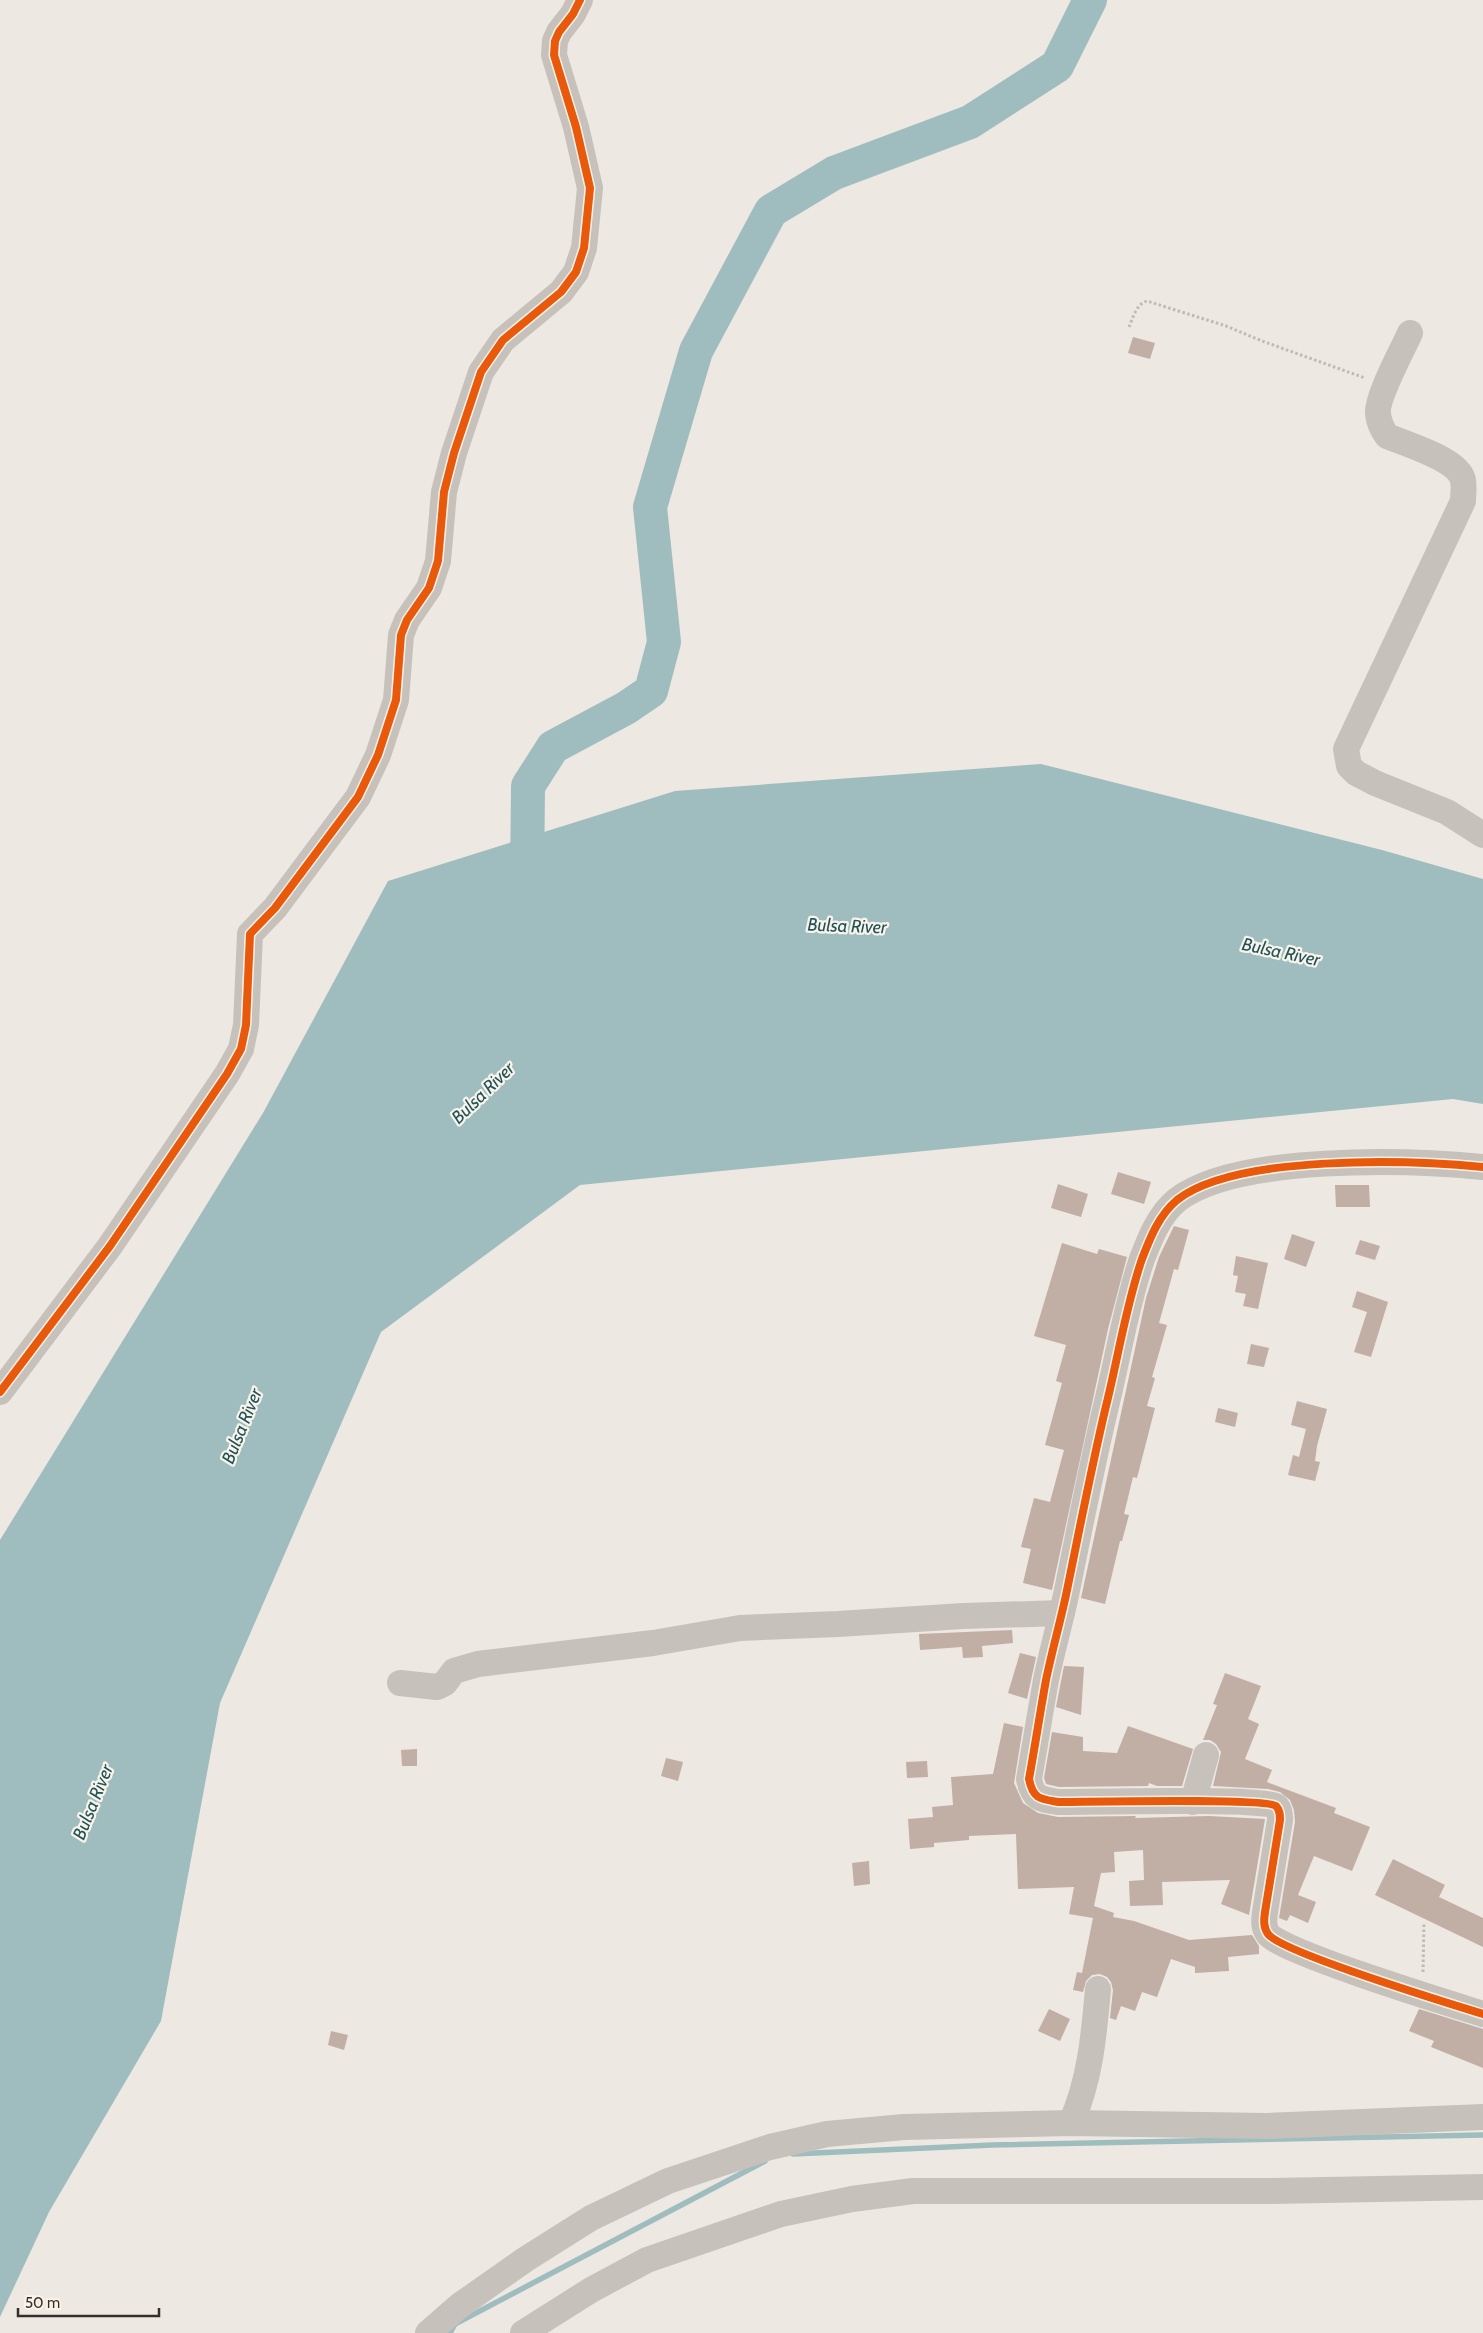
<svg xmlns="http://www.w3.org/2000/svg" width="1483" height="2333" font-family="Cabin,sans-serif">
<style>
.water{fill:#9fbdbe}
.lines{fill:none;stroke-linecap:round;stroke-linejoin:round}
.stream{stroke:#9fbdbe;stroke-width:5.5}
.river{stroke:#9fbdbe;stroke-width:34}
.building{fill:#c1aea4}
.path{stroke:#c0bab4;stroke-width:3;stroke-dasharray:2.5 2.5;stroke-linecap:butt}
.minor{stroke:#c7c1bc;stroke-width:26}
.cycleway-casing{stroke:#faf3ea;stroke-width:11}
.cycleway{stroke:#e8590c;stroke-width:8}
.labels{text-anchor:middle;stroke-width:4.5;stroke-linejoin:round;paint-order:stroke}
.water-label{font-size:18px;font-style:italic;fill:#1f5359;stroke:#faf3ea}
</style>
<rect width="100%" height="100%" fill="#eee8e2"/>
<polygon class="water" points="1041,764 1382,850 1483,879 1483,1104 1453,1099 580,1185 381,1332 220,1703 161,2021 49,2212 0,2317 0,1540 263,1113 388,881 675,791"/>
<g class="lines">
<g class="stream">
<polyline points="793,2154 992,2145 1483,2135"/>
<polyline points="450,2333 455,2324 765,2161"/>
</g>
<polyline class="river" points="527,883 528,786 553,747 626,708 651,691 664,642 650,507 696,351 771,211 834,173 970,122 1057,66 1090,0"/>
</g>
<g class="building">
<polygon points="1133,337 1155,343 1150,359 1128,353"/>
<polygon points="1118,1172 1151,1182 1144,1204 1111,1194"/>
<polygon points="1058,1184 1088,1194 1081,1217 1051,1208"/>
<polygon points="1335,1185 1369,1185 1370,1207 1336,1207"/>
<polygon points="1174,1226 1189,1230 1178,1270 1174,1269 1159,1323 1167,1325 1152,1377 1155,1378 1147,1406 1155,1408 1137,1478 1133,1477 1124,1514 1129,1515 1122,1541 1120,1541 1105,1604 1081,1598 1146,1298 1159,1257"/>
<polygon points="1292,1234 1315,1242 1306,1267 1284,1259"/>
<polygon points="1360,1240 1380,1246 1375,1260 1355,1254"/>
<polygon points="1062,1243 1097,1254 1099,1249 1127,1257 1108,1329 1052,1590 1023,1583 1031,1549 1021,1547 1034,1498 1050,1502 1064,1450 1045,1445 1062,1383 1056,1381 1066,1345 1034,1336"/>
<polygon points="1236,1256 1268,1263 1258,1309 1243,1306 1246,1294 1235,1292 1238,1276 1233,1275"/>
<polygon points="1357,1291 1388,1302 1371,1357 1354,1352 1367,1312 1352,1307"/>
<polygon points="1251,1344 1269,1348 1264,1367 1247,1364"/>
<polygon points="1297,1401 1327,1409 1317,1446 1315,1461 1320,1462 1315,1481 1288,1475 1293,1455 1299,1457 1306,1429 1291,1425"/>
<polygon points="1218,1408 1238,1413 1235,1427 1215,1422"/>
<polygon points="1012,1630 1013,1643 982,1646 983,1657 963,1658 962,1647 920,1650 919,1634"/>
<polygon points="1020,1653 1036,1657 1027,1699 1008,1693"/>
<polygon points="1064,1666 1084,1667 1081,1715 1056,1707"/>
<polygon points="1225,1673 1261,1686 1248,1719 1259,1724 1245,1759 1272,1770 1267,1782 1336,1808 1334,1813 1370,1827 1352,1871 1314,1856 1298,1895 1316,1902 1308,1923 1290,1915 1287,1921 1279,1918 1295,1822 1294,1810 1290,1800 1280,1792 1268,1789 1213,1786 1221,1752 1216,1744 1210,1740 1203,1740 1217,1705 1213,1704"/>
<polygon points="1004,1723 1023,1727 1014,1783 1023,1803 1038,1813 1058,1817 1136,1816 1135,1818 1209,1816 1265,1819 1249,1915 1221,1904 1230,1880 1162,1882 1163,1905 1130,1906 1129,1881 1144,1880 1143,1850 1114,1852 1115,1872 1101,1873 1094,1906 1114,1913 1113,1917 1134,1921 1189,1940 1252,1935 1259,1946 1259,1954 1228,1957 1229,1971 1195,1973 1195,1967 1171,1959 1157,1997 1142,1992 1135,2011 1121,2006 1116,2020 1110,2018 1113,1990 1111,1982 1107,1977 1100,1974 1092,1975 1086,1981 1083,1992 1073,1990 1077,1972 1082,1973 1093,1918 1069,1914 1074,1887 1018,1889 1016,1834 969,1836 969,1840 934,1843 934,1847 910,1849 908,1819 933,1817 932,1807 953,1805 951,1777 993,1774"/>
<polygon points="1128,1726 1193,1749 1182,1786 1157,1786 1149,1783 1148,1786 1059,1787 1046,1784 1044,1778 1052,1732 1083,1737 1083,1751 1117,1753"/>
<polygon points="417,1749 417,1766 402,1766 401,1750"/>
<polygon points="666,1758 683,1762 678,1781 661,1776"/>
<polygon points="927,1761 928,1777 907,1778 906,1762"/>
<polygon points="1393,1859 1445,1885 1439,1897 1483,1918 1483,1947 1375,1895"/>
<polygon points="869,1861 870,1884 854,1886 852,1863"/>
<polygon points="1049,2009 1070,2019 1060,2041 1038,2031"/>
<polygon points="1419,2009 1483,2029 1483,2068 1431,2047 1434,2041 1409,2031"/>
<polygon points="331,2031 348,2035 344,2050 328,2045"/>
</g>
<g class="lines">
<g class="path">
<path d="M 1129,327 C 1133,318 1136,304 1147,301 L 1226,326 L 1262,341 L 1365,378"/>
<polyline points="1423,1972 1424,1923"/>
</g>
<g class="minor">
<path d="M 1410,333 C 1403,349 1376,398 1378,414 C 1379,423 1382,429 1387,436 C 1406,444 1454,458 1462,477 C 1465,484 1463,493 1463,501 L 1346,749 L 1349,766 L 1356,773 L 1375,783 L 1447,812 L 1483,835"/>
<path d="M 1483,1167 C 1410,1160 1236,1154 1177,1200 C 1159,1215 1150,1238 1142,1259 C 1126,1305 1118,1358 1106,1406 C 1091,1469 1079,1532 1066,1595 C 1060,1623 1052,1651 1046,1680 C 1040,1713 1035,1746 1029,1779 C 1033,1799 1040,1799 1058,1802 C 1084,1802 1266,1798 1276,1806 C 1280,1810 1280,1815 1280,1820 L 1265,1912 C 1264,1919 1263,1927 1268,1934 C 1281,1952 1451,2004 1483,2014"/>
<polyline points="0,1392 110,1246 227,1074 241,1049 246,1025 250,934 275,908 358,797 378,755 396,700 401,635 407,620 429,588 438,561 444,492 454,453 481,372 503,340 561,292 576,272 584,248 590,188 576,127 554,55 555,41 559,32 573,14 580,0"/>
<polyline points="400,1683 437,1687 445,1683 454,1671 478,1664 653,1643 740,1628 838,1624 963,1616 1062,1613"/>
<polyline points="1193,1802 1206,1755"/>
<path d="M 1071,2123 C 1090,2081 1094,2035 1098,1989"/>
<polyline points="428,2333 459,2306 526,2259 591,2218 668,2181 770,2147 827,2134 904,2127 1071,2123 1267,2126 1483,2117"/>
<polyline points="523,2333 591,2290 647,2260 781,2214 852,2199 913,2191 1272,2191 1483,2187"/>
</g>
<g class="cycleway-casing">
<g id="cycleway">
<path d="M 1483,1167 C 1410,1160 1236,1154 1177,1200 C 1159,1215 1150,1238 1142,1259 C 1126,1305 1118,1358 1106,1406 C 1091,1469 1079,1532 1066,1595 C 1060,1623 1052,1651 1046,1680 C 1040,1713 1035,1746 1029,1779 C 1033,1799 1040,1799 1058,1802 C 1084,1802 1266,1798 1276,1806 C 1280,1810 1280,1815 1280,1820 L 1265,1912 C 1264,1919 1263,1927 1268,1934 C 1281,1952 1451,2004 1483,2014"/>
<polyline points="0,1392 110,1246 227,1074 241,1049 246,1025 250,934 275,908 358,797 378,755 396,700 401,635 407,620 429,588 438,561 444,492 454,453 481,372 503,340 561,292 576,272 584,248 590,188 576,127 554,55 555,41 559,32 573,14 580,0"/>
</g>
</g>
<use href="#cycleway" class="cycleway"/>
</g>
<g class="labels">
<g class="water-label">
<text transform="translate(847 926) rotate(2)" y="6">Bulsa River</text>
<text transform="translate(1281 952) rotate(12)" y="6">Bulsa River</text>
<text transform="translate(483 1093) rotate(-44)" y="6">Bulsa River</text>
<text transform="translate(242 1426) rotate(-68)" y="6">Bulsa River</text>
<text transform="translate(93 1802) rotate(-68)" y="6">Bulsa River</text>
</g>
</g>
<path d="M18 2308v8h141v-8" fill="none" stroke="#382e29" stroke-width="2.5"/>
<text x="25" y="2308" font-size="15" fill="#382e29" stroke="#faf3ea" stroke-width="4" paint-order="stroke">50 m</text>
</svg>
